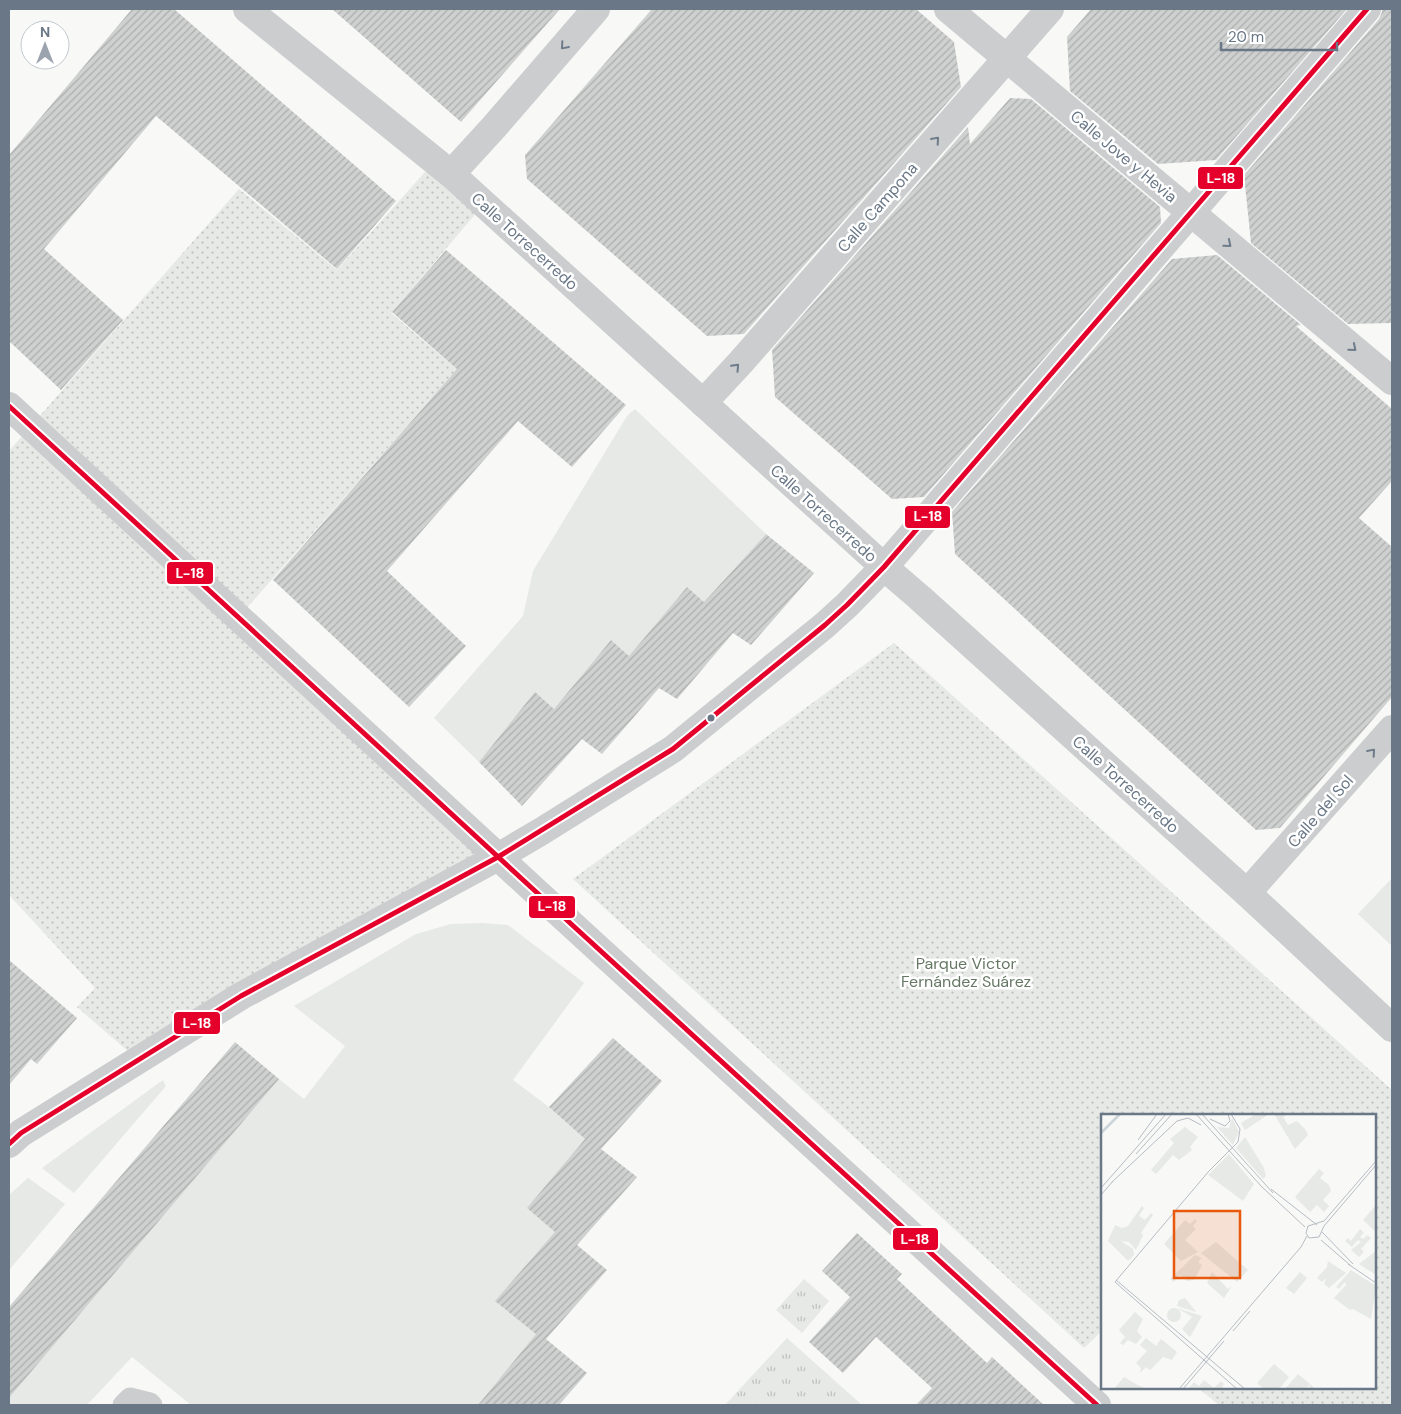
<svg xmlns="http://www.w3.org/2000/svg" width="1401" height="1414" font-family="'DM Sans',sans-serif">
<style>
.grass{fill:url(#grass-tufts)}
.park{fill:url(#park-dots)}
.garden{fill:#e6e9e5}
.building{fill:url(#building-hatch)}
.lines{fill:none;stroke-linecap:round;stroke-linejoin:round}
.lane{stroke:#cccdce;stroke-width:21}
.street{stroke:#cccdce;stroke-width:28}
.bus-1-casing{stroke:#fff;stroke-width:9}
.bus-1{stroke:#e4002b;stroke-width:5}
.oneway{stroke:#6e7b8a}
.bus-dot{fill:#697786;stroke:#fff;stroke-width:2}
.labels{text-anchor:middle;stroke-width:5;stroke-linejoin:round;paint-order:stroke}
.street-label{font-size:16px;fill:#697786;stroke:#fff}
.park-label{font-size:16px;fill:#667864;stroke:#fff}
.inset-river{fill:none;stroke:#cdd4d7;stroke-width:2.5}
.inset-road{fill:none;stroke:#b6bcc3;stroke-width:1}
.view{fill:#e8590c;fill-opacity:0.15;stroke:#e8590c;stroke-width:2.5}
.inset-edge{fill:none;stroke:#697786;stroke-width:2.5}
.line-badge{stroke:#fff;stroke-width:2}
.badge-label{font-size:14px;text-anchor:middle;font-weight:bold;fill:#fff}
</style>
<defs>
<pattern id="grass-tufts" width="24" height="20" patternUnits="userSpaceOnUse" patternTransform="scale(1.25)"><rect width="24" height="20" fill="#e6e9e5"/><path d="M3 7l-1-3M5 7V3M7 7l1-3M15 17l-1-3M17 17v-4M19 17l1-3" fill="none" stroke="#bec2bf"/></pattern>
<pattern id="park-dots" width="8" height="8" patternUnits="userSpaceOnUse" patternTransform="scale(1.25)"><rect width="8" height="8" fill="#e6e9e5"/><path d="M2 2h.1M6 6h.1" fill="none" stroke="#bec2bf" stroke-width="1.8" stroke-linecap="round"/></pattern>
<pattern id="building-hatch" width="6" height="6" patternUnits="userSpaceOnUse" patternTransform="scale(1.25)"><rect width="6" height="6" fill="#cfd0d0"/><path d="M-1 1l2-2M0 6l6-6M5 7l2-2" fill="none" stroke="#acaeae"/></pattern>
</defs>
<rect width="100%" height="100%" fill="#f8f8f7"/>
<g class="grass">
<polygon points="804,1279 829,1301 802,1333 776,1310"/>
<polygon points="787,1338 862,1405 725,1405"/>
</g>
<g class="park">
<polygon points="435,161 484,204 391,313 457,369 238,618 497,857 137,1059 77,1007 95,988 9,895 9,451 239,189 337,270"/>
<polygon points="894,643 1392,1090 1392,1405 1219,1405 1198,1388 1375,1388 1375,1115 1102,1115 1102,1331 1084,1348 573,879"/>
</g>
<g class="garden">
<polygon points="635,409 766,534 704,602 687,587 629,656 611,640 554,709 535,693 479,762 434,718 523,616 533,571 627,416"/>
<polygon points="1392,878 1392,946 1358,914"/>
<polygon points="482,923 508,925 584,983 513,1080 549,1107 585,1139 528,1208 555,1232 536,1334 478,1405 191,1405 132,1357 87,1405 9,1405 9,1398 279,1079 304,1099 345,1046 294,1006 416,934 451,924"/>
<polygon points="163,1080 166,1086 74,1193 42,1168"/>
<polygon points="28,1178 65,1204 9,1270 9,1195"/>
</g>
<g class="building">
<polygon points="132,9 174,9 396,201 337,269 156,116 44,249 123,320 61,390 9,341 9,155"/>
<polygon points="332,9 560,9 461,122"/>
<polygon points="652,9 916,9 954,42 961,87 744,334 707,336 527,179 525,155"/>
<polygon points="1091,9 1347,9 1216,160 1158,164 1070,91 1067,37"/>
<polygon points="1382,9 1392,9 1392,323 1348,324 1251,243 1244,175 1379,19 1382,12"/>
<polygon points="1010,98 1031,99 1160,207 1161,223 924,497 892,499 775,397 772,350 968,127 970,144"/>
<polygon points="446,250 626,405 572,467 518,421 387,571 466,646 409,707 273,580 457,369 392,312"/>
<polygon points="1217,255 1301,325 1296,326 1392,409 1392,481 1359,518 1392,547 1392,697 1280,828 1256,830 955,554 952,512 1172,259"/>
<polygon points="766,534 814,573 751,645 733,633 677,699 659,688 602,754 582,739 522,806 479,762 535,692 554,709 611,640 629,656 687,587 704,602"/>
<polygon points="9,960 77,1018 37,1064 31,1059 9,1085"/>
<polygon points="613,1038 662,1081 601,1149 637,1177 577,1245 607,1270 546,1339 587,1373 559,1405 478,1405 536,1334 495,1301 555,1232 527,1208 585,1139 549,1107"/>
<polygon points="235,1042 279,1079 9,1398 9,1307"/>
<polygon points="857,1233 902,1274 897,1279 987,1363 992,1357 1044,1405 916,1405 932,1388 876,1337 843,1373 809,1342 850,1297 822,1271"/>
</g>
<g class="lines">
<polyline class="lane" points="123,1405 130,1398 150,1403 152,1405"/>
<g class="street">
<polyline points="247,9 451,174 884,567 920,598 1247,893 1392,1028"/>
<polyline points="948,9 1392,381"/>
<polyline points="451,174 494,127 596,9"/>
<polyline points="703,403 741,362 1050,9"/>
<polyline points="9,406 534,890 1097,1405"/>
<polyline points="1247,893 1392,729"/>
<polyline points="9,1144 21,1133 241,996 498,857 542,831 673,749 825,625 847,605 884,567 1367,9"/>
</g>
<g class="bus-1-casing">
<g id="bus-1">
<polyline points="9,406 534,890 1097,1405"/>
<polyline points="9,1144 21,1133 241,996 498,857 673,749 825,625 847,605 884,567 1367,9"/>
</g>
</g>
<use href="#bus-1" class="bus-1"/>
</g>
<defs><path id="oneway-chevron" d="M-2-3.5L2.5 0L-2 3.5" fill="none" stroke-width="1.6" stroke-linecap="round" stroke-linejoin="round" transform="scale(1.25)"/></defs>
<g class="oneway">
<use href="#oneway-chevron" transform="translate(564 46) rotate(131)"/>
<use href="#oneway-chevron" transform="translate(936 140) rotate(-49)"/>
<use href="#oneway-chevron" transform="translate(1228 244) rotate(40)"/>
<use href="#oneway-chevron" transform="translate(1353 348) rotate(40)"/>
<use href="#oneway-chevron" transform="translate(736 367) rotate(-47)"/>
<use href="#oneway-chevron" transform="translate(1372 752) rotate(-49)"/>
</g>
<circle class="bus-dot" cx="711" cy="718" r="4.5"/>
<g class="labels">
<g class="street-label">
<text transform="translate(1124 156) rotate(40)" y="6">Calle Jove y Hevia</text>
<text transform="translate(877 207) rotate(-49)" y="6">Calle Campona</text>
<text transform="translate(525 241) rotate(42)" y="6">Calle Torrecerredo</text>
<text transform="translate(824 513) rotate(42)" y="6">Calle Torrecerredo</text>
<text transform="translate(1126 784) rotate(42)" y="6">Calle Torrecerredo</text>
<text transform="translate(1320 811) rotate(-49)" y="6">Calle del Sol</text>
</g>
<g class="park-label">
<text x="966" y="969">Parque Victor<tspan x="966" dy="18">Fernández Suárez</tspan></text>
</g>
</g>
<g transform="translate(1101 1114)">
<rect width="275" height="275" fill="#f8f8f7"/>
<path d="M 131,4 L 138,18 L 132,31 L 116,13 L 128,14 ZM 144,23 L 163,54 L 165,62 L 162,65 L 135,34 ZM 41,92 L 43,94 L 38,102 L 44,106 L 50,99 L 52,101 L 40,119 L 42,121 L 35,136 L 28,128 L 20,127 L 32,135 L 33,141 L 27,147 L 7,127 L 14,111 L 21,114 L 27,112 ZM 111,158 L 127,175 L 131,172 L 123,184 L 106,169 ZM 84,184 L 92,194 L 95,198 L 76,192 L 78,186 ZM 34,198 L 42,205 L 36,217 L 41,223 L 35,230 L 27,226 L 22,231 L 19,229 L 24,223 L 18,216 ZM 45,224 L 55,232 L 60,225 L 76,238 L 71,246 L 62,243 L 49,256 L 45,253 L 39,259 L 40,254 L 35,249 L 46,237 L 39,231 ZM 23,263 L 33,269 L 45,275 L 13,275 Z" fill="#e6e9e5"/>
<path d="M 155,0 L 168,0 L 144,16 L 140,9 ZM 173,0 L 187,0 L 182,3 L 187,11 L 196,7 L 204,15 L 207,21 L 194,35 ZM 128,40 L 153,70 L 142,87 L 107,61 ZM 218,55 L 223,59 L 219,64 L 228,71 L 230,77 L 222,86 L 228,92 L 223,98 L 216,91 L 209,98 L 194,83 ZM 275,91 L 275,118 L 262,106 ZM 94,105 L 96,107 L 92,112 L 95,115 L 84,126 L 97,138 L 80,147 L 63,130 L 84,106 L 89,110 ZM 259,115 L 263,119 L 259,123 L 262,125 L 266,121 L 270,124 L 260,135 L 263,138 L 258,143 L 250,136 L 260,128 L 257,126 L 251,133 L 244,127 L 247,124 L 250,127 ZM 115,128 L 147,156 L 136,168 L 100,139 ZM 275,137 L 275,161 L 258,150 ZM 227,147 L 245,159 L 228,174 L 223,170 L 225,164 L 221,168 L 216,164 L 226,153 ZM 250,156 L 275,172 L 270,205 L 252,195 L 249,196 L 233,184 L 245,171 L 244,168 L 238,175 L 235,173 ZM 199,158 L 206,164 L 193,180 L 185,174 ZM 173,250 L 188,263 L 178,275 L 163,275 L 156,269 ZM 197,260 L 208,269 L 214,275 L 208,275 L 209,270 L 205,275 L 184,275 ZM 103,266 L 113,274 L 120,267 L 123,270 L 120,275 L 87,275 L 93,268 L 98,272 Z" fill="#e6e9e5"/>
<path d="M 84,13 L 97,23 L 89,33 L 91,36 L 78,46 L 72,41 L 55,60 L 50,56 L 73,29 L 69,25 ZM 94,141 L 101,144 L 97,148 L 101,151 L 93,166 L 86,167 L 79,161 L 73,168 L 69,165 ZM 76,194 L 101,202 L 89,223 L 81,215 L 91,203 ZM66 201a7 7 0 1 1 14 0a7 7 0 1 1-14 0Z" fill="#e6e9e5"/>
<path class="inset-river" d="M 0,19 L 19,0"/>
<path class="inset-road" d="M 95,0 L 161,73 L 204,113M 101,0 L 172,79M 130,0 L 139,15 L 137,28 L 108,57 L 14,168 L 136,275M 109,5 L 124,12 L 129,7 L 127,0M 37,26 L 56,0M 35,40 L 71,0M 275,47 L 223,107 L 207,112 L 205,119 L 208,124 L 218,123 L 223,112 L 275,51M 10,69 L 76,7 L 87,4 L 100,11M 0,74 L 65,0M 170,75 L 216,111M 0,81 L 12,67M 221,118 L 252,150M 220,126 L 249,151M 247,150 L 275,169M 15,166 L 144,275M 132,217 L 149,197M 78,275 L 200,133 L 206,122M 82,275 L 123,227"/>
<path class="view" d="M 73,97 L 139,97 L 139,164 L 73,164 Z"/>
<rect width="275" height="275" class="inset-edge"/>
</g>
<g class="line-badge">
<rect x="1197" y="166" width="47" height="24" rx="5" fill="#e4002b"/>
<rect x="904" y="505" width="47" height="24" rx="5" fill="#e4002b"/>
<rect x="166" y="561" width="48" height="24" rx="5" fill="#e4002b"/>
<rect x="528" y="895" width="48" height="24" rx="5" fill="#e4002b"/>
<rect x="173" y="1011" width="48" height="24" rx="5" fill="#e4002b"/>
<rect x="892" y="1227" width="47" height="24" rx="5" fill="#e4002b"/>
</g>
<g class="badge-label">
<text x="1221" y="183">L-18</text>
<text x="928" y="521">L-18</text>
<text x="190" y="578">L-18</text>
<text x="552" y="911">L-18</text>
<text x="197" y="1028">L-18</text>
<text x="915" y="1244">L-18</text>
</g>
<rect width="1401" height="1414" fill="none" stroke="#697786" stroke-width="20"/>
<g transform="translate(45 45)"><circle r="24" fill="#ffffff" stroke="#c3c9cf"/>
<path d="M0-4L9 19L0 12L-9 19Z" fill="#9ba4ae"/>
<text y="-8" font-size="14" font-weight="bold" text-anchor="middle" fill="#697786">N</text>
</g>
<path d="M1221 42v8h116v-8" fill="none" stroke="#697786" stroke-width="2.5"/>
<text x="1228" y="42" font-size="15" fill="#697786" stroke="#ffffff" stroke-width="4" paint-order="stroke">20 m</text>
</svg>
